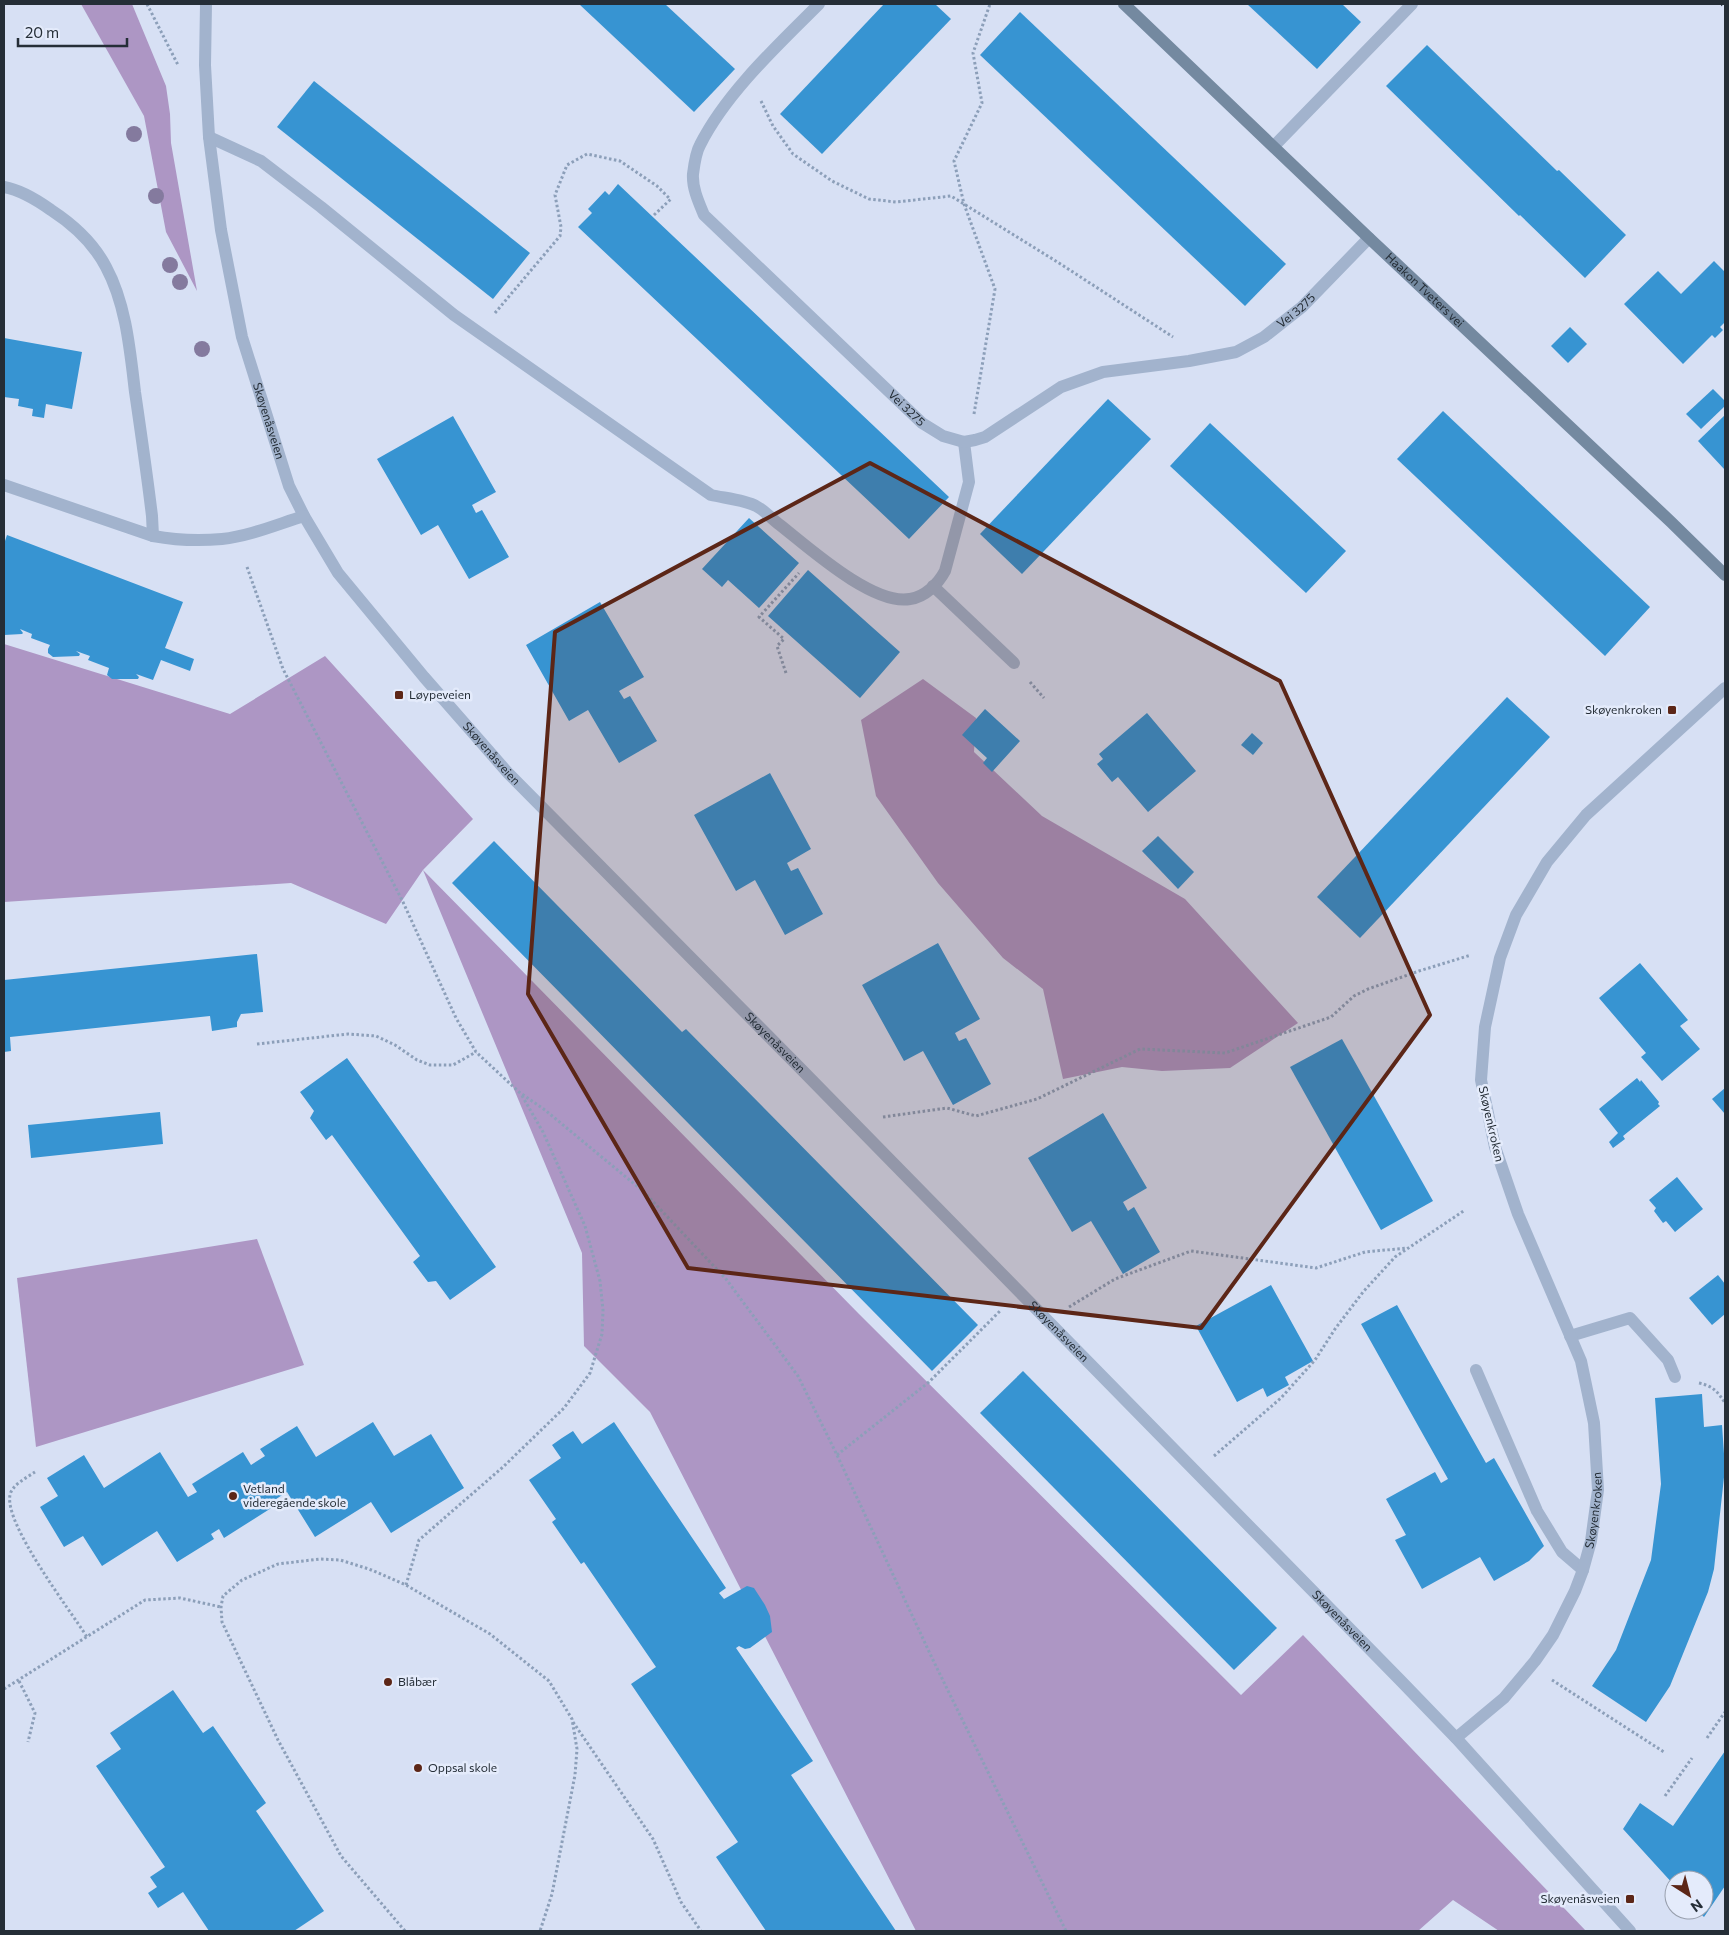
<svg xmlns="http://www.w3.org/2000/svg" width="1729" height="1935" viewBox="0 0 1729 1935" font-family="Commissioner,sans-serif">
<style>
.green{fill:#ad96c4}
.building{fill:#3794d2}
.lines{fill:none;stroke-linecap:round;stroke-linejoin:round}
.path{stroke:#8c9fb9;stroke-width:3;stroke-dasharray:2.5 2.5;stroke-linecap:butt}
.lane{stroke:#a2b3cd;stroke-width:12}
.street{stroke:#a2b3cd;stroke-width:12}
.secondary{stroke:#7489a0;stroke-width:12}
.rail{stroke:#252e37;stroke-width:4;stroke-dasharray:1 4;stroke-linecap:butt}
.tree{fill:#847a9e}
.marked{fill:#5c2617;fill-opacity:0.2;stroke:#5c2617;stroke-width:4;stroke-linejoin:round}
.poi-dot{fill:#5c2617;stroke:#e4ebfb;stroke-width:2}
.labels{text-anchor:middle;stroke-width:5;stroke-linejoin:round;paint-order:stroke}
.street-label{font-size:12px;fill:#252e37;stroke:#e4ebfb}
.poi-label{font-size:12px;fill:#252e37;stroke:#e4ebfb;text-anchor:start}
</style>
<rect width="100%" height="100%" fill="#d7e0f4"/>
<g class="green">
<path d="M81 4H132L166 86 170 114 171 143 197 291 166 232 144 116Z"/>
<path d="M4 644 230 714 325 656 473 819 423 870 859 1314 1241 1695 1303 1635 1586 1931H1499L1453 1900 1418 1931H916L650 1412 584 1346 582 1253 423 870 386 924 291 883 4 902Z"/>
<path d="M923 679 976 718 974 752 1042 816 1185 899 1298 1023 1230 1068 1162 1071 1122 1067 1063 1079 1043 989 1003 958 938 883 876 796 861 720Z"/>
<path d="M257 1239 304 1365 36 1447 17 1278Z"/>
</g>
<g class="building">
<path d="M579 4H665L735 69 694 112Z"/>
<path d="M884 4H935L951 19 822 154 780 114Z"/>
<path d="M1247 4H1342L1361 22 1317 69Z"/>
<path d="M1020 12 1286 264 1245 306 980 55Z"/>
<path d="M1427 45 1557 171 1559 170 1626 235 1585 278 1520 215 1519 216 1386 86Z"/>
<path d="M314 81 530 253 493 299 277 127Z"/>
<path d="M618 184 949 497 909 539 578 227 592 213 588 209 605 191 609 195Z"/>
<path d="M1714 261 1725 272V322L1720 327 1723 330 1715 338 1712 335 1683 364 1624 304 1658 271 1681 294Z"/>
<path d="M1570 327 1587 344 1568 363 1551 346Z"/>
<path d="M4 338 82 352 72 409 46 404 44 418 32 416 33 409 18 406 19 399 4 397Z"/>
<path d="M1713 389 1725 401V406L1701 429 1686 414Z"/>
<path d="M1108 399 1151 439 1022 574 980 534Z"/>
<path d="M1443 411 1650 607 1605 656 1397 459Z"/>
<path d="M1725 415V470L1698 441Z"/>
<path d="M453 416 496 492 472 505 476 513 482 510 509 557 469 579 438 525 421 535 377 459Z"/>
<path d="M1210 423 1346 551 1306 593 1170 466Z"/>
<path d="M749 518 799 563 759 608 728 580 722 587 702 569Z"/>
<path d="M7 535 183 602 165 648 194 659 190 671 161 660 153 680 136 674 139 677 138 679H112L107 675 109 668 88 660 90 656 76 651 80 654 79 656 53 657 48 653V649L50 645 31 638 32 634 20 629 23 633 22 634 4 635V544Z"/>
<path d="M808 570 900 652 860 698 768 616Z"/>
<path d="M600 602 644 677 619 691 624 699 630 696 657 741 619 763 588 710 569 721 526 645Z"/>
<path d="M1507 697 1550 737 1360 938 1317 897Z"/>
<path d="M985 709 1020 741 992 772 983 763 987 758 962 735Z"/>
<path d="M1147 713 1196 771 1148 812 1118 777 1112 782 1097 764 1103 759 1099 754Z"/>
<path d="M1252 733 1263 743 1253 755 1241 745Z"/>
<path d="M770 773 811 849 787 863 791 871 798 868 823 914 785 935 755 880 736 891 694 815Z"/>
<path d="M1158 836 1194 872 1178 889 1142 851Z"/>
<path d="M494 841 682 1032 686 1029 978 1325 932 1371 452 883Z"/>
<path d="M938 943 980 1019 955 1033 959 1041 966 1038 991 1084 953 1105 923 1051 904 1061 862 985Z"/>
<path d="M257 954 263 1012 241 1014 237 1022V1027L212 1031 210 1016 10 1037 11 1051 4 1052V980Z"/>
<path d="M1640 963 1688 1020 1680 1026 1700 1049 1662 1081 1641 1057 1646 1053 1599 998Z"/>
<path d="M1342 1039 1433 1201 1381 1230 1290 1067Z"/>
<path d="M347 1058 496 1267 450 1300 436 1281 428 1282 413 1262 420 1256 332 1135 326 1140 310 1118 314 1111 300 1092Z"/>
<path d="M1637 1078 1640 1082 1641 1080 1659 1102 1658 1104 1660 1106 1623 1136 1625 1139 1613 1148 1609 1142 1618 1133 1599 1109Z"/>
<path d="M1725 1088V1114L1712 1099Z"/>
<path d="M160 1112 163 1144 31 1158 28 1125Z"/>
<path d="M1103 1113 1147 1188 1123 1202 1128 1211 1134 1207 1160 1252 1123 1274 1091 1221 1072 1232 1028 1158Z"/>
<path d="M1677 1177 1703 1209 1675 1232 1666 1221 1663 1223 1654 1211 1656 1208 1649 1200Z"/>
<path d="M1718 1275 1725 1284V1314L1712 1325 1689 1298Z"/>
<path d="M1271 1285 1313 1361 1285 1377 1289 1385 1267 1397 1263 1388 1237 1402 1196 1326Z"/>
<path d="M1397 1305 1486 1463 1494 1458 1544 1546 1529 1561 1494 1581 1480 1557 1422 1589 1395 1540 1406 1535 1386 1499 1435 1472 1441 1483 1448 1479 1361 1324Z"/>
<path d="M1023 1371 1277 1628 1234 1670 980 1413Z"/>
<path d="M1702 1394 1704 1427 1722 1425 1725 1468 1714 1569 1708 1592 1670 1686 1646 1722 1592 1686 1616 1650 1651 1560 1661 1484 1655 1398Z"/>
<path d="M373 1422 394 1456 431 1434 464 1488 391 1533 371 1502 315 1537 287 1492 273 1501 276 1505 224 1538 219 1529 211 1534 214 1539 177 1562 157 1531 102 1566 83 1536 64 1547 40 1507 58 1496 47 1478 84 1455 104 1488 160 1452 188 1497 197 1492 192 1484 243 1452 251 1465 265 1456 260 1449 297 1426 316 1457Z"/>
<path d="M614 1422 726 1588 719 1593 724 1599 747 1586 754 1588 765 1605 770 1616 772 1632 750 1648 745 1649 739 1646 736 1648 813 1761 791 1775 896 1931H766L716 1857 738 1842 631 1684 656 1667 584 1562 581 1564 552 1522 556 1519 529 1480 561 1458 552 1445 562 1438 573 1431 582 1444Z"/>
<path d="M173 1690 203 1733 213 1726 266 1803 256 1811 324 1911 294 1931H209L183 1892 158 1908 148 1893 157 1887 150 1877 165 1867 96 1766 121 1749 110 1733Z"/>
<path d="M1725 1751V1886L1704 1917 1697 1910H1704V1880H1674V1885L1623 1829 1640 1803 1673 1826Z"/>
</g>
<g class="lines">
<g class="path">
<path d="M147 4 178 65"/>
<path d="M761 101 773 126 793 154 832 181 869 199 896 202 951 196 1059 263 1173 337"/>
<path d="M654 215 672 198"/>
<path d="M495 313 560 236 561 227 555 195 567 165 587 154 620 161 657 186 670 199"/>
<path d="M974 414 995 289 964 204 954 161 982 103 973 53 990 4"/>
<path d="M247 567 283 669 403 902 456 1018 476 1052 519 1092 545 1110 644 1192 726 1279 798 1376 837 1455 933 1660 1066 1931"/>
<path d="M786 673 777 646 784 639 759 617 799 573"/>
<path d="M1030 682 1044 698"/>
<path d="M257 1044 348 1034 376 1036 395 1045 417 1060 430 1065H453L476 1052"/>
<path d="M883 1117 947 1108 976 1116 1037 1099 1140 1049 1225 1053 1331 1017 1354 996 1368 989 1419 971 1471 955"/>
<path d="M1069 1307 1115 1279 1191 1251 1316 1268 1365 1252 1407 1248"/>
<path d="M1699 1383C1713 1386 1718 1392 1725 1403"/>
<path d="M837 1455 929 1382 1001 1310"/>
<path d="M1214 1456 1281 1398 1315 1360 1335 1329 1363 1292 1395 1257 1465 1210"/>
<path d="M35 1472C26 1478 12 1485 10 1495 4 1524 70 1610 87 1637"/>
<path d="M406 1585 419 1540 503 1467 564 1408 590 1373 602 1334 603 1310 600 1281 585 1226 543 1132 521 1094"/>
<path d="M1552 1680 1664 1752"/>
<path d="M19 1681 35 1713 28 1742"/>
<path d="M4 1689 145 1600 180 1598 221 1607"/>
<path d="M573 1722 653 1839 681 1902 701 1931"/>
<path d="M1707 1738 1725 1712"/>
<path d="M1665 1796 1692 1758"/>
<path d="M405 1931 341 1856 278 1740 222 1622 221 1607 223 1596 242 1580 278 1564 320 1559 340 1560 369 1569 406 1585 490 1634 549 1681 572 1719 577 1749 575 1775 552 1894 540 1931"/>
</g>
<g class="lane">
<path d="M209 137 261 161 321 207 454 315 711 495C724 498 745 500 756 506 764 510 772 519 780 525 808 547 873 606 910 599 925 597 938 584 945 571L969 482 964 442"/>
<path d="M1274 146 1412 4"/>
<path d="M4 187C21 190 37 200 51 210 74 225 93 242 106 267 126 304 130 350 135 392 141 433 147 474 152 516L153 536"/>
<path d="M933 586 1014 663"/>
<path d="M1570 1336 1630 1318 1668 1360 1675 1377"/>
<path d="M1476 1370 1537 1511 1562 1552 1583 1570"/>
</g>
<g class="street">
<path id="s1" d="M206 4 205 65 209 137 221 230 242 337 289 486 304 516 338 573 424 677 508 773 799 1067 1401 1681 1456 1738 1630 1931"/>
<path id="s2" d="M819 4C778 45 726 93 700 145 696 152 694 166 693 174 692 188 699 203 704 215L922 423 943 436 964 442 975 440 985 437 1061 387 1103 372 1189 361 1236 352 1264 337 1302 307 1369 238"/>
<path d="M4 485 153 536C175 540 200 541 222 539 250 536 278 524 304 516"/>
<path id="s3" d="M1456 1738 1504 1698 1535 1661 1553 1635 1575 1591 1583 1570 1591 1541 1598 1490 1594 1423 1581 1361 1518 1214 1495 1147 1481 1080 1485 1027 1500 958 1516 915 1547 862 1586 815 1725 688"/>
</g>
<path class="secondary" id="s4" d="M1124 4 1369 238 1671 522 1725 575"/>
<path class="rail" d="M1722 4 1725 6"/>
</g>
<g class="tree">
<circle cx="134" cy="134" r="8"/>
<circle cx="156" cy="196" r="8"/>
<circle cx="170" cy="265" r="8"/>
<circle cx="180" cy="282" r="8"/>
<circle cx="202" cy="349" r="8"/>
</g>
<path class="marked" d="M870 463 1280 681 1430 1015 1201 1328 688 1268 528 994 555 632Z"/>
<g class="poi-dot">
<rect x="394" y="690" width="10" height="10" rx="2.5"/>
<rect x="1667" y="705" width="10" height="10" rx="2.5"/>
<circle cx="233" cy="1496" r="5"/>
<circle cx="388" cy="1682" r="5"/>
<circle cx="418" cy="1768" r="5"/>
<rect x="1625" y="1894" width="10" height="10" rx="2.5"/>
</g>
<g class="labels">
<g class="street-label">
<text dy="4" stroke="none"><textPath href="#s4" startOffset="415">Haakon Tveters vei</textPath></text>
<text dy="4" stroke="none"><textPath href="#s2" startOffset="971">Vei 3275</textPath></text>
<text dy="4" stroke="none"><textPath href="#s2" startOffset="538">Vei 3275</textPath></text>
<text dy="4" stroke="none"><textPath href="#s1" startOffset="424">Skøyenåsveien</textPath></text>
<text dy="4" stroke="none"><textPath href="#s1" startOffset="829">Skøyenåsveien</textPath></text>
<text dy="4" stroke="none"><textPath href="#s1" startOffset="1234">Skøyenåsveien</textPath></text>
<text transform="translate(1491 1124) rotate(77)" y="4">Skøyenkroken</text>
<text dy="4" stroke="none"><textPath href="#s1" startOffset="1639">Skøyenåsveien</textPath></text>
<text dy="4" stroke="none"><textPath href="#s3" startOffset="275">Skøyenkroken</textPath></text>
<text dy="4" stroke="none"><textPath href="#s1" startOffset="2044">Skøyenåsveien</textPath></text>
</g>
<g class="poi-label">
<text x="409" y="699">Løypeveien</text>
<text x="1662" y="714" text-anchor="end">Skøyenkroken</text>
<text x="243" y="1493">Vetland<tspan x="243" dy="14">videregående skole</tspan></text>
<text x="398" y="1686">Blåbær</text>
<text x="428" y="1772">Oppsal skole</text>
<text x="1620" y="1903" text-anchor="end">Skøyenåsveien</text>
</g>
</g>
<rect width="1729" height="1935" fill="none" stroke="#252e37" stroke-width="10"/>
<g transform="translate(1689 1895) rotate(144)"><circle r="24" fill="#e4ebfb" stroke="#989fad"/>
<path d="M0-4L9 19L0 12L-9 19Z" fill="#5c2617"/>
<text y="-8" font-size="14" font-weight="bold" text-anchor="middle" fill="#252e37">N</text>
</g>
<path d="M18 38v8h109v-8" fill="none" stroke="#252e37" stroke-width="2.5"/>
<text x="25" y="38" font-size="15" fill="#252e37" stroke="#e4ebfb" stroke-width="4" paint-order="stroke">20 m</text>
</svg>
